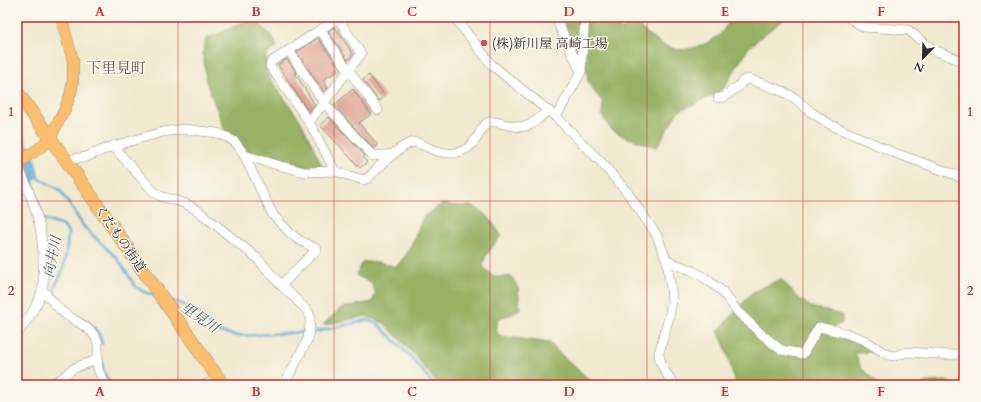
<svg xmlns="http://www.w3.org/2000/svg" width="981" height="402" viewBox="0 0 981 402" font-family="Cardo,'Noto Serif JP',serif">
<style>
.forest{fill:#96b163;stroke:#606e47}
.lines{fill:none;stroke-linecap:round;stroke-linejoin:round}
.stream{stroke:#5aa6d3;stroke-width:2.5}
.river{stroke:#5aa6d3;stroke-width:16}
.building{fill:#e1a696}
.minor-casing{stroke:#8e8a7d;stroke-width:10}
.major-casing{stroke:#8e8a7d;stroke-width:12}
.highway-casing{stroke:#8e8a7d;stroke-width:14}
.minor{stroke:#fff;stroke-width:9}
.major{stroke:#fbbe6e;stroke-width:11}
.highway{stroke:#fbbe6e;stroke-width:13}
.grid{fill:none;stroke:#d62828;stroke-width:1;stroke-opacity:0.55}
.poi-dot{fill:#d1495b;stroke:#fbf7ec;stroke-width:1.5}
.labels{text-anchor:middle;stroke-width:3;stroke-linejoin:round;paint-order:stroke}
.poi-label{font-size:13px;fill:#2b2b2b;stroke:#fbf7ec;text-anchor:start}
.street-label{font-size:13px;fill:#2b2b2b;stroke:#fbf7ec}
.water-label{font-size:14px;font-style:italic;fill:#3e5c6e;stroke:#fbf7ec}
.quarter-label{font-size:15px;fill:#6b5650;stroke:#fbf7ec}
.neatline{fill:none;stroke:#d62828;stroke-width:1.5}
.grid-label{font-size:13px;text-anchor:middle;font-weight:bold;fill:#d62828}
</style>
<rect width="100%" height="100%" fill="#fbf7ec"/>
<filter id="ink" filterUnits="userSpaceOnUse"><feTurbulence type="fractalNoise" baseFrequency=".025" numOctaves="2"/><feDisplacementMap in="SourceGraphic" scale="8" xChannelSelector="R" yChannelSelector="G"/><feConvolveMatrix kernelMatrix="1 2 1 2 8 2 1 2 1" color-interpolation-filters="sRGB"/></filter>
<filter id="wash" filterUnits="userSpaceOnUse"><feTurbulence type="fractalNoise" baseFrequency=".012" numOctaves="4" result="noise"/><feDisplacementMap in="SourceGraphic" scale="16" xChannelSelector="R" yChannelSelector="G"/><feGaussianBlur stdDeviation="0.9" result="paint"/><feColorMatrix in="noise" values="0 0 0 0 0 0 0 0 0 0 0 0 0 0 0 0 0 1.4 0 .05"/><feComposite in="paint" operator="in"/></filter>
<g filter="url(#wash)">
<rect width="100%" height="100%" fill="#f0e9cf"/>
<g class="forest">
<path d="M561 17H609L611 27 623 29 633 21C646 32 657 45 674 49 686 53 715 42 722 32 725 28 728 23 731 19H745L748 17H787L766 33 749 47 723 89 712 96 678 111 657 147 625 137 611 129 602 116 603 102 593 90 588 81 587 71Z"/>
<path d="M257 21 273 38 277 47 266 55V73L300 120 323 167 303 169 247 151 226 133 206 81 203 52 206 39 244 22Z"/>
<path d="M442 204 460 206H474L489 218 501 235 485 257 483 266 493 277H512L518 288 520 308 513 314 498 318 496 331 500 336 550 343 559 353 591 381 593 385H473L459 382 451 385H443L436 382 417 358 384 323 366 316 323 325 341 308 372 302 376 293 371 283 356 275 363 262H378L396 267 406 255 415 237 423 217Z"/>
<path d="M781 279 796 296 811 307 842 315V323L828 329 875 348 873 352 855 353 861 368 874 380 877 385H737L734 379 725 346 718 331 753 292Z"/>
<path d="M946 381 954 385H922L925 382Z"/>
</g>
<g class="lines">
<g class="stream">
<path d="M31 174 60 190 84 227 116 257 122 265 135 286 144 292 155 295"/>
<path d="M31 175 43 219 63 226 68 232C68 243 65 262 62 272 60 278 54 284 54 292 54 296 58 299 60 302 64 307 69 311 74 314 87 322 100 327 102 344"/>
<path d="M169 300 179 303 198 312 216 331 237 336 307 332"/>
<path d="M312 332 319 331 367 320 378 324 411 357 434 385"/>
<path d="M102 361 103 371 111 385"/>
<path d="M469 385 482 382 492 385"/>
</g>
<path class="river" d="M17 139 28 162 31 174"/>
</g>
<g id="blocks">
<g class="building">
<path d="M335 27 353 54 348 60 328 31Z"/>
<path d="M318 38 338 66 336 68 338 71 323 80 328 88 324 92 297 52Z"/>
<path d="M287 59 296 72 295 73 315 105 309 112 278 65Z"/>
<path d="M369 75 385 96 379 101 363 80Z"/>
<path d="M353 89 371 114 359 123 378 145 374 149 334 105Z"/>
<path d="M329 117 365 156 363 158 367 162 360 168 320 125Z"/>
</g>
</g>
</g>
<g filter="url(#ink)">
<use href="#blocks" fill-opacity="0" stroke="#8e8a7d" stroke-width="1"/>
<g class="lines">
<g class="minor-casing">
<g id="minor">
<path d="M454 17 492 65 556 117 600 161 627 192 656 234 667 261 671 289 672 302 669 317 659 353C659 365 668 375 674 385"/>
<path d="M555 17 581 72 556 117"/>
<path d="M848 17 864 27 908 30 932 49 964 62"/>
<path d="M320 30 349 71 378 110"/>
<path d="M289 51 324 103 373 156 394 154"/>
<path d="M581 71 585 17"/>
<path d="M718 98 724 97 739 86 744 80 749 79 782 91 795 98 811 112 831 125 895 153 956 175 964 181"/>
<path d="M309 122 361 54 338 18 271 62 270 66 309 122 335 171"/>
<path d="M113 146 153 191 160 196 184 203 197 210 257 258 281 285 307 310 310 316V323L308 339 284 385"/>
<path d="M244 155 281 166 305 172 335 171 363 180 368 178C378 168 401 143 415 142 424 145 433 151 441 152 457 156 470 150 478 136 481 130 483 124 489 122 494 121 499 123 504 124 528 130 531 126 548 110"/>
<path d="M66 160 86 157 113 146 163 132 184 129 217 133 227 137 235 142 242 151 273 215 291 234 299 240 317 249 281 285"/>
<path d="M667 261 691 270 705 278 722 291 737 311 759 332 781 350 803 354 819 327 845 333 864 340 888 355 895 356 907 352 952 355 964 353"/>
<path d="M42 289C49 298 56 307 65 314 76 322 89 326 96 338 101 347 96 359 98 368 99 374 103 380 106 385"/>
<path d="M17 334C28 320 40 303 43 286 44 279 43 271 43 264 43 257 43 250 42 243 40 218 28 187 17 164"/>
<path d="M49 385 61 379 71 370 79 366 97 360"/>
<path d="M203 385 220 380"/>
</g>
</g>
<g class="major-casing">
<path id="major" d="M17 164 42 146 50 138 65 109 71 92 73 80V61L61 17"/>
</g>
<g class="highway-casing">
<path id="highway" d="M17 92 66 160 223 385"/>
</g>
<use href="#minor" class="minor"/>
<use href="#major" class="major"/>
<use href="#highway" class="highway"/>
</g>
</g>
<path class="grid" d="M178 17V385M334 17V385M490 17V385M647 17V385M803 17V385M17 201H964"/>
<circle class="poi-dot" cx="484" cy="43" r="4"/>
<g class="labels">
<g class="poi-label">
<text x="492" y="48">(株)新川屋 高崎工場</text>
</g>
<g class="street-label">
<text transform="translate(121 238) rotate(55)" y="5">くだもの街道</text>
</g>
<g class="water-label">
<text transform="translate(52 257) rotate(-79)" y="5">向井川</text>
<text transform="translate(200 317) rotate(34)" y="5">里見川</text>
</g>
<g class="quarter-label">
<text x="116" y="73">下里見町</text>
</g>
</g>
<rect width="981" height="402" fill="none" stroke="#fbf7ec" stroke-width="44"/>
<g transform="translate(923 58) rotate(203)" stroke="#fbf7ec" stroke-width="3" paint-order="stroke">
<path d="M0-3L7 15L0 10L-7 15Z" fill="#2b2b2b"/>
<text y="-6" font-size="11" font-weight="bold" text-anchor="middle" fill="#2b2b2b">N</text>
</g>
<rect x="22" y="22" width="937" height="358" class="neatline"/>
<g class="grid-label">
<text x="100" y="16">A</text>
<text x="256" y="16">B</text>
<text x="412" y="16">C</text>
<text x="569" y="16">D</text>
<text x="725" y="16">E</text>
<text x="881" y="16">F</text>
<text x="11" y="116">1</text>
<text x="970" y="116">1</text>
<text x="11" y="295">2</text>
<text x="970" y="295">2</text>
<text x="100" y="396">A</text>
<text x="256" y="396">B</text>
<text x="412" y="396">C</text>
<text x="569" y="396">D</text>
<text x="725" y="396">E</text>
<text x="881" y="396">F</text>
</g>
</svg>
